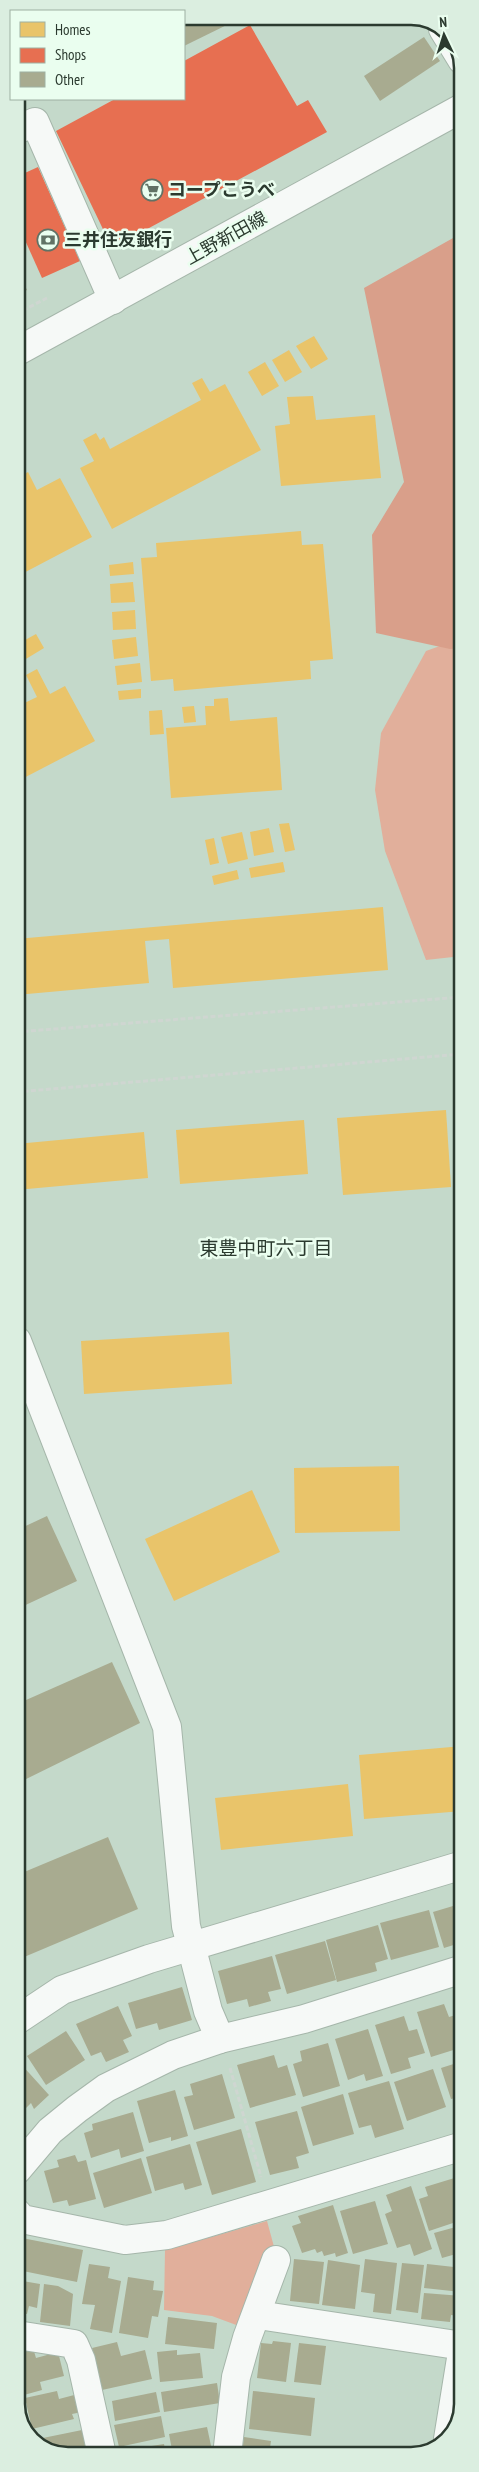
<svg xmlns="http://www.w3.org/2000/svg" width="479" height="2472" viewBox="0 0 479 2472" font-family="'PT Sans Narrow','Noto Sans JP',sans-serif">
<style>
.green{fill:#e1af9b}
.forest{fill:#d99f8a}
.homes{fill:#e9c46a}
.shops{fill:#e76f51}
.building{fill:#a8ab90}
.lines{fill:none;stroke-linecap:round;stroke-linejoin:round}
.minor-casing{stroke:#a5b6aa;stroke-width:30}
.path{stroke:#cfd6d1;stroke-width:3;stroke-dasharray:5 2.5;stroke-linecap:butt}
.minor{stroke:#f6f9f7;stroke-width:28}
.labels{text-anchor:middle;stroke-width:5;stroke-linejoin:round;paint-order:stroke}
.poi-label{font-size:18px;font-weight:bold;fill:#2b3a2f;stroke:#eafeef;text-anchor:start}
.street-label{font-size:18px;fill:#2b3a2f;stroke:#eafeef}
.neighbourhood-label{font-size:19px;fill:#2b3a2f;stroke:#eafeef}
.rim{fill:none;stroke:#2b3a2f;stroke-width:2.5}
</style>
<rect width="100%" height="100%" fill="#c4d9ca"/>
<g class="green">
<path d="M462 638V956L426 960 385 851 375 790 381 733 426 651Z"/>
<path d="M267 2221 276 2254 239 2326 212 2316 164 2310 165 2250Z"/>
</g>
<path class="forest" d="M462 233V648L450 649 376 633 372 535 404 482 364 288Z"/>
<g class="homes">
<path d="M314 336 328 359 311 369 296 346Z"/>
<path d="M289 350 302 372 285 382 272 360Z"/>
<path d="M265 362 279 386 262 396 248 372Z"/>
<path d="M202 378 210 392 225 384 261 450 112 529 80 468 94 461 83 440 96 433 100 440 104 437 110 449 201 400 192 383Z"/>
<path d="M313 396 316 420 375 415 381 478 281 486 275 426 290 424 287 397Z"/>
<path d="M28 472 37 490 60 478 92 537 16 577V504L23 500 16 487 22 483 19 477Z"/>
<path d="M301 531 302 545 323 544 333 659 310 661 311 679 174 691 173 679 151 681 141 558 157 557 156 543Z"/>
<path d="M133 562 134 574 110 576 109 565Z"/>
<path d="M133 582 135 602 111 603 110 584Z"/>
<path d="M135 610 136 629 113 630 112 612Z"/>
<path d="M36 634 44 648 16 665V645Z"/>
<path d="M136 637 138 656 114 659 112 640Z"/>
<path d="M140 663 142 682 117 685 115 666Z"/>
<path d="M37 669 50 694 65 686 95 741 16 782V707L37 697 26 675Z"/>
<path d="M16 679 24 692 16 697Z"/>
<path d="M141 689V698L119 700 118 691Z"/>
<path d="M228 698 230 721 277 717 282 790 171 798 166 728 206 725 205 706H214V699Z"/>
<path d="M194 706 196 722 184 723 182 707Z"/>
<path d="M162 710 164 734 150 735 149 711Z"/>
<path d="M289 823 295 850 285 852 279 824Z"/>
<path d="M269 828 274 852 254 856 250 832Z"/>
<path d="M242 832 248 859 228 864 221 837Z"/>
<path d="M214 838 219 863 210 865 205 840Z"/>
<path d="M283 862 285 872 251 878 249 868Z"/>
<path d="M237 870 239 879 214 885 212 876Z"/>
<path d="M383 907 388 970 173 988 169 939 145 941 149 983 16 995V939Z"/>
<path d="M446 1110 451 1187 343 1195 337 1118Z"/>
<path d="M304 1120 308 1174 180 1184 176 1130Z"/>
<path d="M144 1132 148 1178 16 1190V1144Z"/>
<path d="M229 1332 232 1384 84 1394 81 1341Z"/>
<path d="M399 1466 400 1531 295 1533 294 1468Z"/>
<path d="M252 1490 280 1552 174 1601 145 1539Z"/>
<path d="M463 1746V1811L364 1819 359 1755Z"/>
<path d="M348 1784 353 1836 221 1850 215 1798Z"/>
</g>
<g class="shops">
<path d="M250 25 297 106 308 100 327 132 112 248 56 131 115 99H184V61Z"/>
<path d="M38 167 80 261 42 278 16 220V177Z"/>
</g>
<g class="building">
<path d="M207 16 241 18 184 46V26Z"/>
<path d="M424 37 440 61 380 101 364 76Z"/>
<path d="M16 268 27 290 16 295Z"/>
<path d="M47 1516 77 1581 17 1609V1530Z"/>
<path d="M112 1662 140 1723 18 1783 17 1704Z"/>
<path d="M108 1837 138 1909 17 1960V1875Z"/>
<path d="M463 1903V1942L444 1948 433 1912Z"/>
<path d="M429 1910 439 1947 391 1960 380 1923Z"/>
<path d="M378 1925 388 1959 375 1963 377 1971 337 1982 326 1940Z"/>
<path d="M325 1941 336 1980 287 1994 275 1955Z"/>
<path d="M272 1956 281 1989 268 1992 271 2001 249 2007 247 1999 227 2004 218 1971Z"/>
<path d="M182 1987 192 2020 159 2030 157 2023 136 2029 128 2003Z"/>
<path d="M444 2004 449 2017 459 2014 463 2027V2047L431 2057 417 2012Z"/>
<path d="M118 2006 132 2036 123 2040 129 2052 106 2062 101 2052 91 2056 76 2024Z"/>
<path d="M404 2016 409 2031 417 2029 425 2053 408 2058 411 2068 391 2074 375 2025Z"/>
<path d="M368 2029 383 2076 366 2081 364 2074 348 2080 335 2039Z"/>
<path d="M66 2031 85 2060 46 2085 27 2056Z"/>
<path d="M328 2043 340 2086 303 2097 293 2064 302 2061 300 2051Z"/>
<path d="M274 2055 278 2068 287 2065 296 2095 250 2108 237 2065Z"/>
<path d="M463 2061V2105H462L460 2097 451 2099 441 2068Z"/>
<path d="M20 2063 49 2095 34 2109 31 2103 17 2117V2065Z"/>
<path d="M433 2069 446 2107 407 2121 394 2082Z"/>
<path d="M222 2074 235 2118 194 2130 184 2097 193 2095 190 2084Z"/>
<path d="M389 2081 404 2129 375 2138 371 2125 359 2128 348 2093Z"/>
<path d="M175 2090 188 2136 171 2141V2137L149 2143 137 2101Z"/>
<path d="M343 2094 354 2134 313 2146 301 2107Z"/>
<path d="M297 2111 309 2153 296 2157 299 2168 270 2175 255 2122Z"/>
<path d="M133 2112 144 2151 121 2158 119 2149 91 2158 84 2133 93 2130 92 2124Z"/>
<path d="M241 2129 256 2182 212 2195 196 2142Z"/>
<path d="M190 2144 202 2185 185 2190 183 2183 155 2191 146 2157Z"/>
<path d="M75 2155 78 2162 86 2160 96 2199 69 2206 67 2200 53 2203 44 2171 59 2167 57 2160Z"/>
<path d="M141 2158 152 2193 104 2208 93 2173Z"/>
<path d="M461 2176 463 2211 454 2214 456 2222 429 2231 419 2199 428 2196 425 2187Z"/>
<path d="M411 2186 432 2249 414 2256 410 2244 397 2248 385 2214 392 2211 386 2195Z"/>
<path d="M375 2201 388 2244 353 2254 340 2211Z"/>
<path d="M333 2205 348 2253 336 2257 335 2253 324 2256 322 2251 317 2253 315 2249 302 2253 292 2226 301 2223 298 2216Z"/>
<path d="M463 2225V2252L442 2258 434 2233Z"/>
<path d="M17 2237 83 2250 77 2282 18 2270Z"/>
<path d="M294 2259 324 2262 319 2304 290 2301Z"/>
<path d="M365 2259 397 2263 391 2314 373 2312 375 2294 361 2292Z"/>
<path d="M328 2260 360 2265 355 2309 322 2305Z"/>
<path d="M402 2263 424 2265 418 2313 396 2310Z"/>
<path d="M89 2264 110 2267 108 2278 121 2281 112 2333 90 2329 95 2305 82 2304Z"/>
<path d="M427 2264 463 2268 461 2292 424 2288Z"/>
<path d="M128 2277 154 2281 153 2290 163 2291 158 2317 152 2316 148 2338 119 2333Z"/>
<path d="M17 2280 40 2284 37 2308 29 2306 27 2314 17 2312Z"/>
<path d="M44 2284 58 2286 73 2294 70 2326 40 2322Z"/>
<path d="M424 2293 462 2296 460 2316 451 2315 450 2322 421 2319Z"/>
<path d="M168 2317 217 2323 214 2349 165 2344Z"/>
<path d="M273 2341 291 2343 286 2382 257 2378 261 2343 272 2344Z"/>
<path d="M117 2342 121 2356 145 2350 152 2379 102 2390 92 2348Z"/>
<path d="M299 2343 326 2346 321 2385 294 2382Z"/>
<path d="M33 2348 36 2358 58 2352 64 2376 40 2382 42 2390 24 2395 17 2363V2352Z"/>
<path d="M177 2350V2355L200 2353 203 2378 160 2382 157 2352Z"/>
<path d="M217 2383 220 2403 164 2412 161 2392Z"/>
<path d="M57 2391 59 2399 78 2394 82 2412 72 2414 74 2419 32 2429 25 2398Z"/>
<path d="M253 2391 315 2398 311 2436 249 2429Z"/>
<path d="M156 2392 160 2412 115 2421 112 2401Z"/>
<path d="M161 2416 165 2437 119 2447 114 2425Z"/>
<path d="M207 2427 213 2455H173L169 2434Z"/>
<path d="M87 2429 93 2455H61L33 2442V2440Z"/>
<path d="M244 2437 271 2441 269 2455 242 2452Z"/>
<path d="M164 2444 166 2455H115L114 2452Z"/>
</g>
<g class="lines">
<g class="minor-casing">
<g id="minor">
<path d="M443 29 462 60"/>
<path d="M16 130 35 122 113 300"/>
<path d="M16 352 462 108"/>
<path d="M17 1341 167 1727 186 1926 208 2011 220 2039"/>
<path d="M17 2020 62 1990 149 1959 463 1865"/>
<path d="M17 2170 50 2131 77 2109 106 2088 173 2055 220 2039 304 2019 463 1969"/>
<path d="M17 2213 22 2219 125 2240 167 2235 463 2146"/>
<path d="M258 2315 463 2346"/>
<path d="M17 2335 74 2344 81 2360 102 2455"/>
<path d="M448 2439 463 2346"/>
<path d="M227 2455 236 2377 247 2338 276 2260"/>
</g>
</g>
<g class="path">
<path d="M16 314 47 298"/>
<path d="M16 1032 462 997"/>
<path d="M16 1092 462 1054"/>
<path d="M230 2068 261 2177"/>
</g>
<use href="#minor" class="minor"/>
</g>
<defs>
<g id="supermarket-ring" transform="scale(1.125)"><circle r="9.5" fill="#eafeef" stroke="#617265" stroke-width="1.5"/><path d="M-6-5.5h2.5l.6 2H6L4.5 2H-2.5L-4.4-4H-6ZM-1.5 3.2a1.3 1.3 0 1 0 .1 0ZM3 3.2a1.3 1.3 0 1 0 .1 0Z" fill="#617265"/></g>
<g id="bank-ring" transform="scale(1.125)"><circle r="9.5" fill="#eafeef" stroke="#617265" stroke-width="1.5"/><path d="M-6-4H6V4H-6ZM0-2.3a2.3 2.3 0 1 0 0 4.6a2.3 2.3 0 1 0 0-4.6Z" fill="#617265"/></g>
</defs>
<g fill-rule="evenodd">
<use href="#supermarket-ring" x="152" y="190"/>
<use href="#bank-ring" x="48" y="240"/>
</g>
<g class="labels">
<g class="poi-label">
<text x="168" y="196">コープこうべ</text>
<text x="64" y="246">三井住友銀行</text>
</g>
<g class="street-label">
<text transform="translate(226 238) rotate(-29)" y="6">上野新田線</text>
</g>
<g class="neighbourhood-label">
<text x="266" y="1255">東豊中町六丁目</text>
</g>
</g>
<path d="M0 0H479V2472H0ZM68 25H411A43 43 0 0 1 454 68V2404A43 43 0 0 1 411 2447H68A43 43 0 0 1 25 2404V68A43 43 0 0 1 68 25Z" fill="#dbeee0" fill-rule="evenodd"/>
<path class="rim" d="M68 25H411A43 43 0 0 1 454 68V2404A43 43 0 0 1 411 2447H68A43 43 0 0 1 25 2404V68A43 43 0 0 1 68 25Z"/>
<rect x="10" y="10" width="175" height="90" fill="#eafeef" stroke="#9eb0a2"/>
<rect x="20" y="22" width="25" height="15" fill="#e9c46a" stroke="#9eb0a2"/>
<text x="55" y="35" font-size="15" fill="#2b3a2f">Homes</text>
<rect x="20" y="48" width="25" height="15" fill="#e76f51" stroke="#9eb0a2"/>
<text x="55" y="60" font-size="15" fill="#2b3a2f">Shops</text>
<rect x="20" y="72" width="25" height="15" fill="#a8ab90" stroke="#9eb0a2"/>
<text x="55" y="85" font-size="15" fill="#2b3a2f">Other</text>
<g transform="translate(444 35) rotate(356)" stroke="#eafeef" stroke-width="4" paint-order="stroke">
<path d="M0-4L9 19L0 12L-9 19Z" fill="#2b3a2f"/>
<text y="-8" font-size="14" font-weight="bold" text-anchor="middle" fill="#2b3a2f">N</text>
</g>
</svg>
